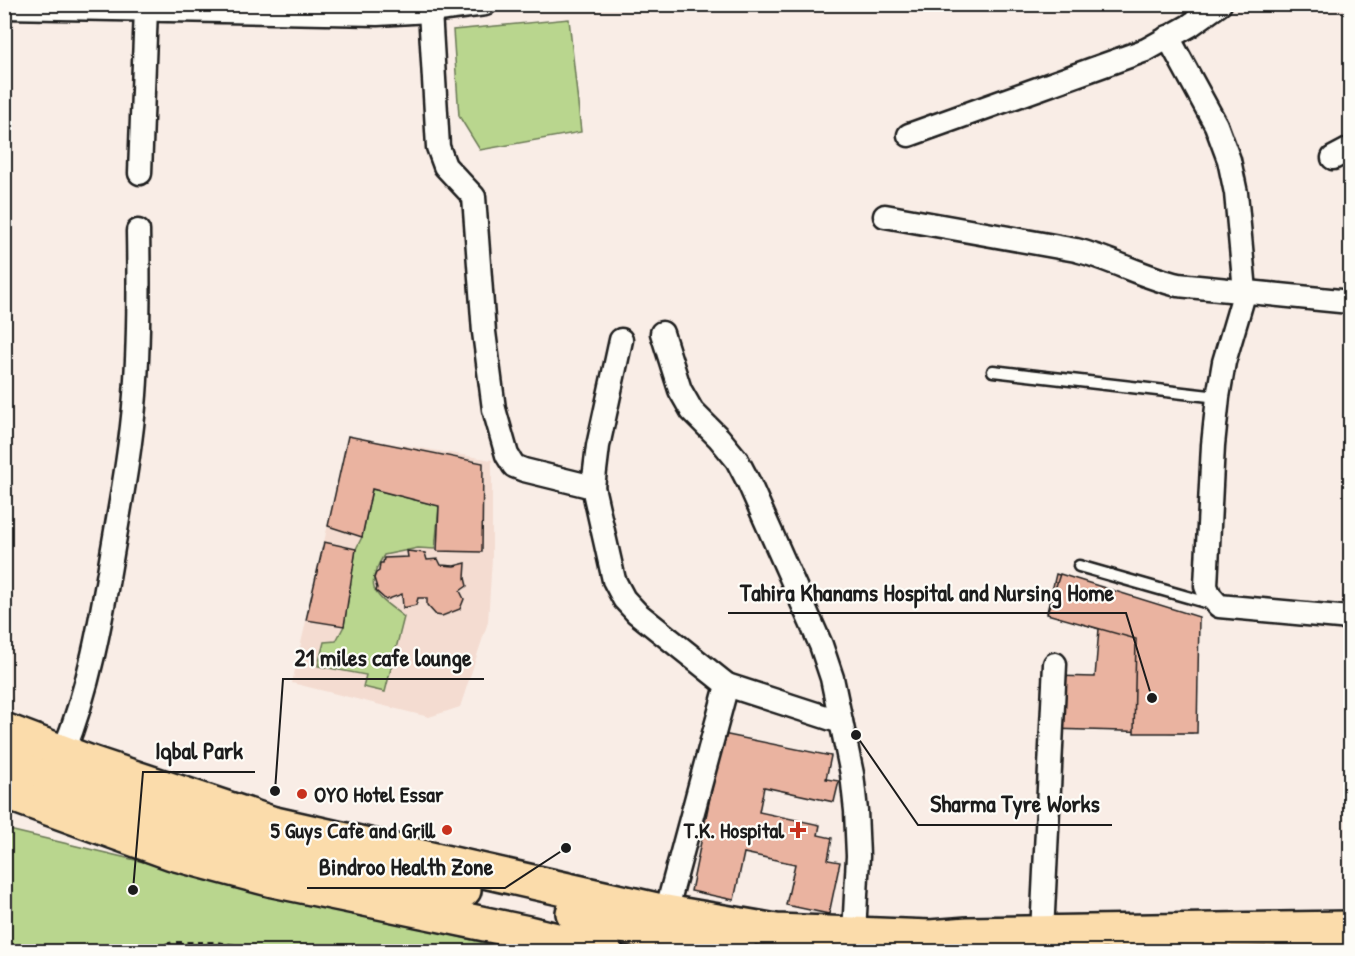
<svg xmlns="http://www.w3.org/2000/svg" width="1355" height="956" viewBox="0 0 1355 956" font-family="'Patrick Hand',sans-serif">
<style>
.built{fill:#f4dcd1}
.green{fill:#b9d68e;stroke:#6a7955;stroke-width:1.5}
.building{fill:#eab3a0;stroke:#1c1c1c;stroke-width:1.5}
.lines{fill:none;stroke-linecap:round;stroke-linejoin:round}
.service-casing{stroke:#1c1c1c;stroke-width:15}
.minor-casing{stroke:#1c1c1c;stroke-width:27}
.primary-casing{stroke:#1c1c1c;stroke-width:38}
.path{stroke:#1c1c1c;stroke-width:4;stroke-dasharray:6 4.5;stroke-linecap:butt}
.service{stroke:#fdfcf7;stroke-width:10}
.minor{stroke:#fdfcf7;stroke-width:22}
.primary{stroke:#fbdcab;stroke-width:33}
.poi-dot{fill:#c8321e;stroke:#fdfcf7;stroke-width:2}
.labels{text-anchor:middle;stroke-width:4.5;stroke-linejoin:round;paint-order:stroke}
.poi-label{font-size:22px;font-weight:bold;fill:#1c1c1c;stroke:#fdfcf7;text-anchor:end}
.leader{fill:none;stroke:#1c1c1c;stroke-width:2}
.callout-dot{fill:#1c1c1c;stroke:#fdfcf7;stroke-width:2}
.callout-label{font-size:24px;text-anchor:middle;font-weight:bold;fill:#1c1c1c;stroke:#fdfcf7;stroke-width:4.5;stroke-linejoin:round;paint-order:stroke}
</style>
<rect width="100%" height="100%" fill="#f9ede6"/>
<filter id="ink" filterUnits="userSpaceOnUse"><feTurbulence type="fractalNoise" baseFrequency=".0167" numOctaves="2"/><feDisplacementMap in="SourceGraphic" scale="12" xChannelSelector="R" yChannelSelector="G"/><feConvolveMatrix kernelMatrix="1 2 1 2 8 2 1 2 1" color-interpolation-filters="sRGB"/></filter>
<g filter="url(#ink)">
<path class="built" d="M348 436 492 460V558L488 622 460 707 429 717 292 683Z"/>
<g class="green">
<path d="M569 19 581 132 480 150 459 116 453 30Z"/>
<path d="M372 489 439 506 435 549 418 548 384 555C362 590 376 595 404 617L385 692 363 687 366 675 318 666 324 642 336 641 344 626 356 549 362 537Z"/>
<path d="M5 829 518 951H5Z"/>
</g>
<g class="building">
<path d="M348 436 483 463 482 552 437 551 439 506 372 489 362 537 328 526Z"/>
<path d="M324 542 356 549 344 626 306 620Z"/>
<path d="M407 551 425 553 427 560 438 559 441 565 454 566 466 563 465 578 467 586 460 591 464 599 460 609 442 616 436 615 427 605V598H418L416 605 403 608 402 594 386 600 376 591 377 588 374 578 376 573 379 571 380 563H383L384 558 408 557Z"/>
<path d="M1056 574 1195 618 1192 733 1051 729 1053 676 1095 677 1099 629 1047 612Z"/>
<path d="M1060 574 1199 617 1197 733H1134L1136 639 1047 614Z"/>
<path d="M723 734 831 756 826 779 839 781 834 802 764 787 759 812 820 825 818 835 832 838 828 860 840 862 829 914 786 905 795 864 744 853 734 900 691 891Z"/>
</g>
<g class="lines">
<g class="service-casing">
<g id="service">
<path d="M993 371 1218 397"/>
<path d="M1079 566 1212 604"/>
</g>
</g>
<g class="minor-casing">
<g id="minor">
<path d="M4 7 377 14 430 11 485 4"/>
<path d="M430 11 438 147 445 166 474 197 484 332 494 409 507 455 514 466 524 470 593 487"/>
<path d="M1168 37 1216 125 1229 160 1236 193 1245 291 1224 362 1218 397 1213 445 1206 586 1210 596 1219 606 1350 618"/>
<path d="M909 135 1146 50 1189 26 1220 4"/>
<path d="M1333 158 1350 149"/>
<path d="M140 173 146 8"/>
<path d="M885 216 1076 250C1112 259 1143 277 1178 285L1350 302"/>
<path d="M662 333 680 390 692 411 719 438 737 460 749 483 821 645 832 678 852 774 856 811 858 856 854 934"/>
<path d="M621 340 598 446 593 487 614 580 624 599 637 613 727 685 666 912"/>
<path d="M727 685 841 722"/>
<path d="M63 753C89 689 101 621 112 554 121 501 131 448 135 395 139 340 139 286 138 231"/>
<path d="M1042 933 1055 664"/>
</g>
</g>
<g class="primary-casing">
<g id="primary">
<path d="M4 730 91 763 271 823 666 912 776 931 930 937 968 934 1350 928"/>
<path d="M4 762C95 798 186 832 281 854 341 869 403 877 464 890"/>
<path d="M4 792 172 853 273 880 528 933 606 952"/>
<path d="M573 913 629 928 740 952"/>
</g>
</g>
<path class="path" d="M135 952 174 943H217L275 952"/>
<use href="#service" class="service"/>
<use href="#minor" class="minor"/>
<use href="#primary" class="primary"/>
</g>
</g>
<g class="poi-dot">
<circle cx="302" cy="794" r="6"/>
<circle cx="447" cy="830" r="6"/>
<path d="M795 821h6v6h6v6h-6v6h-6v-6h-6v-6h6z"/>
</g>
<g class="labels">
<g class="poi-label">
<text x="314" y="802" text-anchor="start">OYO Hotel Essar</text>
<text x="435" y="838">5 Guys Cafe and Grill</text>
<text x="784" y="838">T.K. Hospital</text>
</g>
</g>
<path class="leader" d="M1152 698L1126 613H728M275 791L283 679H484M133 890L143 772H255M856 735L918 825H1112M566 848L505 888H307"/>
<g class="callout-dot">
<circle cx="1152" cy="698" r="6"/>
<circle cx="275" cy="791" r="6"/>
<circle cx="133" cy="890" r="6"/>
<circle cx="856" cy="735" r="6"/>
<circle cx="566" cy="848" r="6"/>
</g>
<g class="callout-label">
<text x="927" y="601">Tahira Khanams Hospital and Nursing Home</text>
<text x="383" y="666">21 miles cafe lounge</text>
<text x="199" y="759">Iqbal Park</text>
<text x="1015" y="812">Sharma Tyre Works</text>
<text x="406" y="875">Bindroo Health Zone</text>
</g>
<rect width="1355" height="956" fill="none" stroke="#fdfcf7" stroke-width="24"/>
<rect x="12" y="12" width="1331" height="932" fill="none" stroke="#1c1c1c" stroke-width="2" filter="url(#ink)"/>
</svg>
